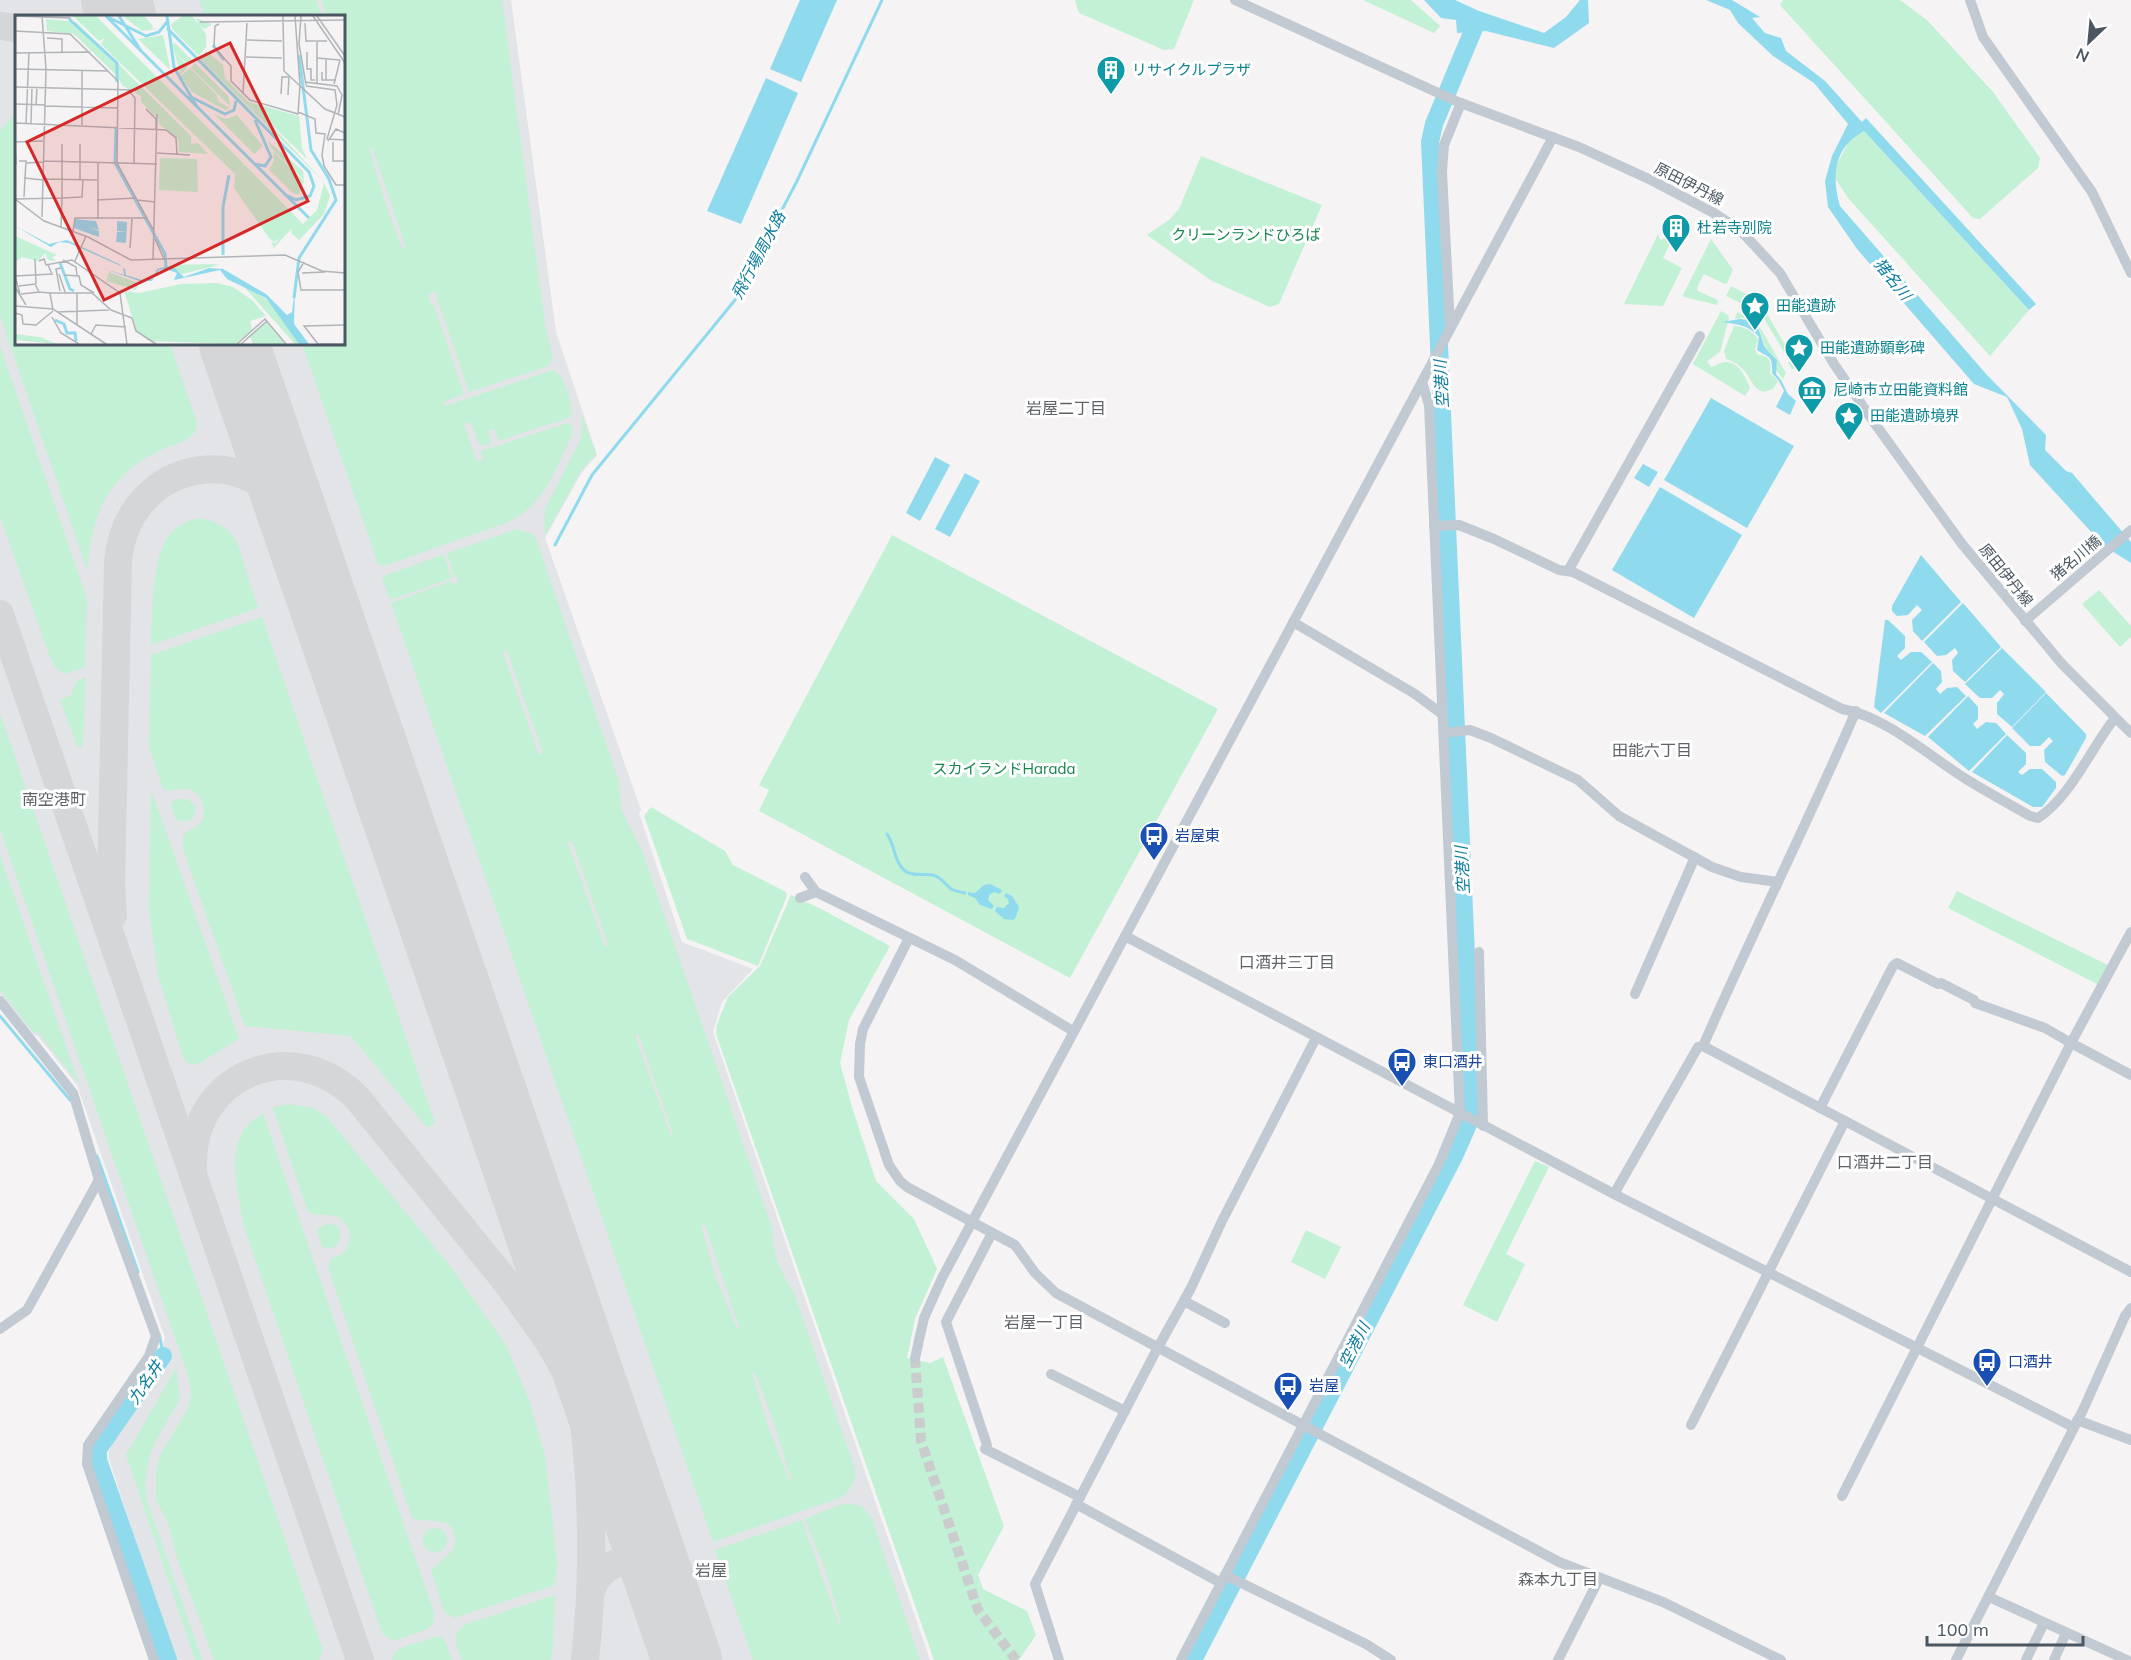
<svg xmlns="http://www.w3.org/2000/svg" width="2131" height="1660" viewBox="0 0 2131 1660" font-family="Mulish,'Noto Sans JP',sans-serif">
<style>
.airport{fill:#e2e4e7;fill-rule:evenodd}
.green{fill:#c3f1d5;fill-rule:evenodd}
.water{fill:#90daee}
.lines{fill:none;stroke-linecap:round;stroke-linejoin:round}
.stream{stroke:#90daee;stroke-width:3}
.river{stroke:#90daee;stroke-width:18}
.taxiway{stroke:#d5d6d8;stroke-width:28}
.runway{stroke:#d5d6d8;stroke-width:70}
.minor-tunnel{stroke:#caccce;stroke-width:10;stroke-dasharray:10 5;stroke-linecap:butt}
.minor{stroke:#c1cad2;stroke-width:10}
.labels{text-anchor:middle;stroke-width:6;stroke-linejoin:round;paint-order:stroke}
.culture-label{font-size:15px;fill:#0d838f;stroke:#fff;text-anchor:start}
.street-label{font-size:15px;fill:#4a5661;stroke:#fff}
.park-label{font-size:15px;fill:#17864f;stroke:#fff}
.transit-label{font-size:15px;fill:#164399;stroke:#fff;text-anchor:start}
.water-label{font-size:16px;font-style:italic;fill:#0c7c9b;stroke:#fff}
.neighbourhood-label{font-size:16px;fill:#5f6368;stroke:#fff}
.inset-river{fill:none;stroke:#90daee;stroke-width:3}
.inset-road{fill:none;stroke:#b1b4b9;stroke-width:1.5}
.view{fill:#d62828;fill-opacity:0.15;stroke:#d62828;stroke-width:3}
.inset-edge{fill:none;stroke:#4a5661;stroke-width:3}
</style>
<rect width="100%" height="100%" fill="#f5f3f3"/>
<path class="airport" d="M0 0H511L556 332 597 455 582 472 545 538 641 810 639 813 682 942 753 969 722 1002 713 1032 930 1660H174L108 1456 111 1446 172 1360 169 1356 160 1352 165 1338 77 1085 37 1035 35 1036 0 994ZM16 16H344V344H16Z"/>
<g class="green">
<path d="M199 0H316L322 16H205Z"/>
<path d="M321 0H502L545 324 553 358 548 366 469 392 435 292 428 294 431 304 434 305 464 394 443 402 445 406 553 370C566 376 571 401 572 415L568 418 499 441 494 428 488 431 491 441 489 445 484 446 478 442 471 422 464 424 477 462 483 460 481 451 568 423 572 426V434C556 469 542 510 503 524L384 566 378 564 302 344H344V16H327ZM372 147 406 248H402L384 199 369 148Z"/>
<path d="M1075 0H1194L1174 49 1164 50 1079 13Z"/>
<path d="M1363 0H1411L1440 26 1434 33Z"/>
<path d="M1783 0H1900L1927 20 1993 92 2040 158 2038 168 1980 219 1973 218 1780 5Z"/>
<path d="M16 112V344H170L197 423C196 428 196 432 192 435 185 442 173 445 163 449 149 455 136 463 125 474 96 501 91 533 87 570L0 315V131Z"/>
<path d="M1863 130 2029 310 1990 356 1849 199 1835 178V168L1850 139Z"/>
<path d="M1201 156 1322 205 1279 304 1270 307 1212 281 1147 235 1170 219 1179 209Z"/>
<path d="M1658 234 1660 240 1674 236 1663 258 1682 268 1663 306 1624 304Z"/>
<path d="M1711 239 1733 270 1727 283 1725 284 1704 274 1697 288 1698 291 1718 300 1717 305 1684 297 1683 295Z"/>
<path d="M1731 286 1760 301 1798 368 1792 369 1788 363 1792 359 1788 351 1784 352 1760 312 1726 296Z"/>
<path d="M1721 311 1728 315 1729 318 1720 352 1707 361 1711 367C1715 366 1721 362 1726 362 1739 362 1746 378 1750 388L1745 396 1693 364Z"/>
<path d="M1737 312 1754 320 1761 329 1786 373 1783 379 1776 370 1777 360C1773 356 1766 350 1765 345 1759 329 1757 315 1735 319Z"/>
<path d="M1734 326C1743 326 1753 331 1758 339L1755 350 1758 355C1770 355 1772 363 1770 373L1778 381 1773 389 1763 392C1747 385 1752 368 1726 359L1724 351Z"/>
<path d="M0 346 87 599 85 667 64 674 55 667 49 655 0 516Z"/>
<path d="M581 412 596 454 581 471 545 536 544 515 546 507 581 439 582 426Z"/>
<path d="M198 518C216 521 228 527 237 542L258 608 151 645C152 617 151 556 170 534 177 525 188 521 198 518Z"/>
<path d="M517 529 532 534 537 541 619 782 621 809 643 853 772 1228C773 1251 779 1272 793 1290L855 1469C856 1482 852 1488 842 1497L713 1542 391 603 451 581 453 584H457L458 579 454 576 447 553ZM507 651 543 753 539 755 503 652ZM572 841 608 945 605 947 568 843ZM638 1033 673 1134 671 1136 635 1035ZM701 1225H705L739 1327 737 1329 716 1278ZM752 1373H755L774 1423 791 1479 789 1480 767 1423Z"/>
<path d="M892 535 1218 709 1070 978 759 811 769 790 759 785Z"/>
<path d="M442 555 444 556 452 578 393 599 389 598 382 578 384 576Z"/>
<path d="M2099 590 2131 626V637L2120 647 2082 604Z"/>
<path d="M262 617 435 1123 427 1128 351 1036 245 1026 183 849C183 844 181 839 184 835 187 830 192 830 196 827 209 818 205 797 192 790 182 786 173 793 163 789L149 748 151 655Z"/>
<path d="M86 677 83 744 81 748 77 746 60 700 71 695 77 681Z"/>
<path d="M0 713 323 1650 319 1660H214L177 1558 168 1523 156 1500V1471L160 1455 188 1409 191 1396 189 1379 0 829Z"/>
<path d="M151 789 239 1039C226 1046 206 1061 194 1065L186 1062 183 1057 158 976 149 908Z"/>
<path d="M178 799H188L196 807 193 818 188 821H178L175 818 171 805 173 801Z"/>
<path d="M651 807 725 851 733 865 786 892 787 896 758 966 687 939 644 816Z"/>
<path d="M0 855 79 1084 37 1031 34 1033 0 990Z"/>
<path d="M1957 891 2110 966 2099 985 1948 908Z"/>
<path d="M791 895 821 909 890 946 849 1020 840 1063 852 1107 876 1181 914 1219 937 1269 915 1319 907 1358 930 1363 943 1357 1004 1526 978 1575 983 1589 1027 1611 1036 1635 1019 1660H934L716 1034 717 1024 728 997 760 966Z"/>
<path d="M289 1104 313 1108 326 1116 451 1267 506 1345 529 1400 545 1456 557 1563 555 1585 454 1618 444 1612 431 1570 454 1549C460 1512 431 1525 412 1518L328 1267 332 1258C341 1255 346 1253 349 1243 351 1236 350 1232 346 1225 338 1210 321 1218 308 1212L273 1108Z"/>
<path d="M263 1113 434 1613 433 1623 428 1629 393 1641 382 1633 243 1224C239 1194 225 1149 248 1125 252 1120 258 1117 263 1113Z"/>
<path d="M1535 1161 1549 1167 1506 1254 1525 1264 1497 1322 1463 1305Z"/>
<path d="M330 1223 339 1228 341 1238 335 1247 331 1248 322 1247 317 1231 319 1227Z"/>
<path d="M1306 1230 1341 1247 1325 1279 1291 1262Z"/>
<path d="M176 1368 180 1398 155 1442 149 1457 145 1484 147 1501 202 1660H195L126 1455Z"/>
<path d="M848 1504 861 1506 871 1516 920 1660H753L715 1550 802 1520 839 1624 841 1622 825 1569 805 1519 839 1505Z"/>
<circle cx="435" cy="1540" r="12"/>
<path d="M555 1595 553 1643 551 1660H462C456 1645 450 1634 466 1624Z"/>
<path d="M439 1636 445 1641 452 1660H392L395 1652 403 1647Z"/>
</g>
<g class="water">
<path d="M800 0H837L801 82 770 69Z"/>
<path d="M1424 0H1455L1479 11 1544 33 1566 17 1580 0H1588L1589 23 1554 48 1486 31 1457 33 1456 20 1441 18Z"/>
<path d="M1706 0H1732L1760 17 1752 18 1765 33 1781 38 1786 51 1825 81 1862 122 1866 118 2036 304 2029 310 1864 131C1834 147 1831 176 1840 206L1987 375 2046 435 2045 450 2066 471 2072 473 2131 542V563L2104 546 2030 465 2022 429 2007 397 1974 384 1857 249 1828 207 1825 181 1832 156 1848 124 1814 83 1773 56 1738 23 1730 10Z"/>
<path d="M766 78 798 93 741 224 707 211Z"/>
<path d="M1740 319C1759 321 1759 330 1764 345 1766 350 1773 356 1777 360L1776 374 1781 380 1788 394 1796 401 1790 415 1776 407 1784 391 1779 381 1772 373C1773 354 1768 358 1757 350L1759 337C1749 325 1736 324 1722 322Z"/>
<path d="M1711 398 1794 446 1747 528 1664 480Z"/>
<path d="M935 457 950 465 920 521 906 513Z"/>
<path d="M1643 464 1658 472 1649 487 1634 478Z"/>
<path d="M965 473 980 481 950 537 935 529Z"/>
<path d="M1660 487 1742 535 1694 618 1612 570Z"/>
<path d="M1921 555 1961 602 1922 641 1913 631 1912 620 1922 610 1917 605 1908 615 1897 616 1892 611V606Z"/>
<path d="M1963 603 2001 647 1965 682 1953 671 1952 660 1958 653 1955 648 1946 655 1937 656 1924 642Z"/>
<path d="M1885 620H1888L1905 636V648L1897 656 1901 660 1911 652H1921L1932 662 1881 713 1874 707Z"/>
<path d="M2002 648 2046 692 2012 727 1997 714V703L2004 694 2000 690 1992 698H1980L1965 684Z"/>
<path d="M1933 663 1941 671 1942 682 1936 689 1940 694 1947 688 1957 687 1966 696 1925 736 1884 713Z"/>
<path d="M2046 693 2086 734V738L2065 775 2062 776 2045 762 2044 750 2053 741 2049 737 2040 746H2030L2012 728Z"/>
<path d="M1968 696 1978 707V719L1973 724 1977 729 1986 722 1996 723 2006 734 1969 771 1928 737Z"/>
<path d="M2007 735 2026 753V764L2018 772 2022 775 2030 769H2042L2056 782V788L2042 807H2033L1972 772Z"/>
<path d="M990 884 1002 890 1000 894 995 892 990 894 988 900 994 906 992 909 980 905 975 898 968 895V892L975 893 984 885Z"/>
<path d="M1006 893 1012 896 1019 907 1016 917 1013 920 1004 919 995 911 997 907 1004 908 1009 903 1008 899 1004 896Z"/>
</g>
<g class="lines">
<g class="stream">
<path d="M555 545 592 475 735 300 797 181 882 0"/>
<path d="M887 834C895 845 894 862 905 871 913 877 924 873 933 875 941 877 945 884 951 889 955 891 960 892 965 893"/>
<path d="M0 1016 70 1100"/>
<path d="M97 1156 138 1272"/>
<path d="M160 1337 163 1356"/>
</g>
<g class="river">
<path d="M163 1356 98 1449V1460L168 1660"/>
<path d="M1193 1660 1454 1156 1473 1113 1430 142 1434 124 1477 21"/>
</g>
<g class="taxiway">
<path d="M0 26 16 28"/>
<path d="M0 614 360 1660"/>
<path d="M113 915 111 885 118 561C128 457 258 434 298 531"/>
<path d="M193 1166C191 1074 294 1032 358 1099L507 1283 547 1339 598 1427 639 1520"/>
<path d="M547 1254 564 1314 577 1374"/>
<path d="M583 1414C593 1496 594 1578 585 1660"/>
<path d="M591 1591C600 1564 627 1554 653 1563"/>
</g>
<g class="runway">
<path d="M116 0 121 16"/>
<path d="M234 344 687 1660"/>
</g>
<path class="minor-tunnel" d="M915 1358 921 1441 978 1610 1016 1660"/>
<g class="minor">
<path d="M1235 0 1458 102 1579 147 1651 180 1714 213 1741 231 1780 273 1834 364 1873 421 1962 544 2062 664 2131 733"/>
<path d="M1970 0 1983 37 2092 192 2131 273"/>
<path d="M1450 326 1442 172 1444 145 1461 103"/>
<path d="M1434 526 1459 525 1494 539 1559 570 1573 572 1842 709C1885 716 1929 756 1966 779 1987 792 2009 804 2030 816L2038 818C2070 798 2091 748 2115 718"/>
<path d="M1568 571 1700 336"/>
<path d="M2025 621 2131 530"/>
<path d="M1293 622 1415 694 1442 714"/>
<path d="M1444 733 1470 730 1491 738 1578 780 1619 816 1712 867 1741 877 1778 882"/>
<path d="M805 877 816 892 955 960 1073 1031"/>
<path d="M800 898 816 892"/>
<path d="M2131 932 2071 1043 2131 1075"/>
<path d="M1125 936 1614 1194 2073 1427"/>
<path d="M909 938 863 1029 860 1044 859 1077 889 1165 900 1181 907 1187 1015 1245 1035 1273 1056 1293 1559 1562 1663 1602 1781 1660"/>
<path d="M1479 952 1483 1126"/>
<path d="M1635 994 1695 857"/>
<path d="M0 1001 73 1093 99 1180 156 1336 149 1356 88 1445 87 1464 154 1660"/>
<path d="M1703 1046 2131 1272"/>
<path d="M1820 1108 1893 966 1897 963 1938 984 1941 983 1974 1000 1975 1003 2045 1028 2071 1043 1842 1496"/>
<path d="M1614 1194 1698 1047 1703 1046C1752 934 1807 824 1856 711"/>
<path d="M1184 1301 1225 1323"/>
<path d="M0 1329 27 1310 99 1180"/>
<path d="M915 1358 924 1318 942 1278 1553 137"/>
<path d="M1051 1374 1125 1411"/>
<path d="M2077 1420 2131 1440"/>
<path d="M1691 1425 1845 1121"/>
<path d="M987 1445 946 1322 992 1233"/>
<path d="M985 1449 1080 1497"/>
<path d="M1076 1504 1221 1583"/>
<path d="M1225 1575 1366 1644 1391 1660"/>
<path d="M1989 1597 2127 1660"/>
<path d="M1059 1660 1035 1584 1156 1351 1191 1288 1222 1221 1316 1038"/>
<path d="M1181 1660 1439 1164 1460 1113 1429 405 1422 382"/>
<path d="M1558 1660 1599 1579"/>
<path d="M1956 1660 2083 1410 2125 1316 2131 1308"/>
<path d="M2026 1660 2044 1623"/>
<path d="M2054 1660 2066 1633"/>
</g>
</g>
<defs>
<g id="building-pin" transform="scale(1.5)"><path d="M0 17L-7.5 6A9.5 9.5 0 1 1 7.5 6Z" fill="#0f9aa8" stroke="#fff"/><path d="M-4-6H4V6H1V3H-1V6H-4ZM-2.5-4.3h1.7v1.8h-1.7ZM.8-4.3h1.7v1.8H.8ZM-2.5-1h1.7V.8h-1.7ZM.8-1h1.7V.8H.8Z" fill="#fff"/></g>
<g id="sight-pin" transform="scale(1.5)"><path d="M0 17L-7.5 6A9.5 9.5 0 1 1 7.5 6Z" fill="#0f9aa8" stroke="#fff"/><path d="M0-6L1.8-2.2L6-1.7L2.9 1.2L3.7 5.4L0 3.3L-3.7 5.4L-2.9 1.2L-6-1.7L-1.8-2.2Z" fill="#fff"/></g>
<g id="museum-pin" transform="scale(1.5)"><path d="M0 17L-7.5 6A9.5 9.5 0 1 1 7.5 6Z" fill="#0f9aa8" stroke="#fff"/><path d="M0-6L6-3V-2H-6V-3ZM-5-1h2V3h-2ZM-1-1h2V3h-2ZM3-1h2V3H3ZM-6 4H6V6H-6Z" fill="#fff"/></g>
<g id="bus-pin" transform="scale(1.5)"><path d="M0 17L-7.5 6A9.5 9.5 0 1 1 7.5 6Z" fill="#1a4fb4" stroke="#fff"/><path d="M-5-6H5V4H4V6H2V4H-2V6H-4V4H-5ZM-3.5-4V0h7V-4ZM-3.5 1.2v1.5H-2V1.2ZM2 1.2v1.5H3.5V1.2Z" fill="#fff"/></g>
</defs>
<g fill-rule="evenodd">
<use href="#building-pin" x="1111" y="70"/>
<use href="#building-pin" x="1676" y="228"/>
<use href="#sight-pin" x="1755" y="306"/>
<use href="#sight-pin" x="1799" y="348"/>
<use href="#museum-pin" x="1812" y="390"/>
<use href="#sight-pin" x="1849" y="416"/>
<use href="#bus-pin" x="1154" y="836"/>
<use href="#bus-pin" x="1402" y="1062"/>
<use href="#bus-pin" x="1987" y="1362"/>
<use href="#bus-pin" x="1288" y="1386"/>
</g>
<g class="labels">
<g class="culture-label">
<text x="1132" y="75">リサイクルプラザ</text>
<text x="1697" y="233">杜若寺別院</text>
<text x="1776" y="311">田能遺跡</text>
<text x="1820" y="353">田能遺跡顕彰碑</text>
<text x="1833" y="395">尼崎市立田能資料館</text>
<text x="1870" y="421">田能遺跡境界</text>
</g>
<g class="street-label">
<text transform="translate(1689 184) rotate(27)" y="5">原田伊丹線</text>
<text transform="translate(2076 558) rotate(-40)" y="5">猪名川橋</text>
<text transform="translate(2006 575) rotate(51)" y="5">原田伊丹線</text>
</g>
<g class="park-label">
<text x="1246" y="240">クリーンランドひろば</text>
<text x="1004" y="774">スカイランドHarada</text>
</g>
<g class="transit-label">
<text x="1175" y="841">岩屋東</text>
<text x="1423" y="1067">東口酒井</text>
<text x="2008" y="1367">口酒井</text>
<text x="1309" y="1391">岩屋</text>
</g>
<g class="water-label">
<text transform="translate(758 255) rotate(-62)" y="6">飛行場周水路</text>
<text transform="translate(1893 279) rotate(51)" y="6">猪名川</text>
<text transform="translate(1441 384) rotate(-93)" y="6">空港川</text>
<text transform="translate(1462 870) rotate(-93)" y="6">空港川</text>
<text transform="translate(1354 1345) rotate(-63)" y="6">空港川</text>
<text transform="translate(145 1382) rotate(-56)" y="6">九名井</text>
</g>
<g class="neighbourhood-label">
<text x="1066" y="414">岩屋二丁目</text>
<text x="1652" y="756">田能六丁目</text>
<text x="54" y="805">南空港町</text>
<text x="1287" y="968">口酒井三丁目</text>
<text x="1885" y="1168">口酒井二丁目</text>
<text x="1044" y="1328">岩屋一丁目</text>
<text x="711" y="1576">岩屋</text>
<text x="1558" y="1585">森本九丁目</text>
</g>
</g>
<g transform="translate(15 15)">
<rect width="330" height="330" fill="#f5f3f3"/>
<path d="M58 1H81L229 149 226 152 230 150 288 209 302 195 309 168 315 181 309 199 284 225 276 218 277 213 259 233 256 227 260 228 265 223 259 227 254 223 219 173 220 159 92 35 86 29 90 23 84 26ZM108 1H129L138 11 136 13 142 14 127 16ZM168 1H177L184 10 181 3 197 9 190 14 185 11 191 19V32L184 41 157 14 156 9ZM31 4 61 7 176 121V129L183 128 193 139 164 137 163 124 144 109 143 99 140 101 126 87V81L108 71 101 60 59 19 32 16ZM148 20 155 52 154 54 123 24ZM160 28 178 46 174 50 162 40 173 51 166 60 157 29ZM191 36 208 50 210 63 234 87 284 101 287 133 292 144 250 103 308 166 185 44ZM180 48 213 81 216 92 176 53ZM175 53 202 80V85L204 82 203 86 215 93 210 95 177 77 166 61ZM199 99 211 104 222 100 248 131 239 139ZM253 126 288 156 289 165 256 133ZM258 136 289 166 284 179H279L254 155 259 145ZM145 143 182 144 183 177 144 175ZM0 221 42 240 37 242 41 246 33 245 30 238 23 246 7 242 0 247ZM154 250 198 249 204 250 167 259ZM94 257 123 268 121 275 91 266ZM166 269 202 268 218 272 237 285 251 301 235 306 237 315 220 329 134 326 122 317 109 276 124 278ZM233 271 257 289 284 329H280L231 274ZM252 307 270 329H238L235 321ZM0 319 25 322 42 329 0 325Z" fill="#c3f1d5"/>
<path d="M60 204 81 206 84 215 73 212 84 216V222L59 213ZM102 206 112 207 111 228 101 227 102 217H111L102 216ZM0 211 34 229 52 225 104 249 110 254 111 260 127 265 138 263 142 254 152 251 160 253 169 262 194 253 208 254 251 279 272 300 277 297 280 274 279 309 294 329H284L251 283 212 264 205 255 159 265 162 258 151 254 144 255 137 266H124L84 252 109 260 108 252 54 228 44 227 36 232Z" fill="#90daee"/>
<path class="inset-river" d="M91 1 131 21 144 17 152 7M91 1 294 203M104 1 126 36M152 1 159 52 182 92M54 4 102 48V67M152 13 294 157 299 171 295 181 281 185 269 179M198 30 209 45M174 81 210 99 219 95 221 86M101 112 100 148 150 239 151 253M239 149 250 151 256 142 240 105M208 240V192L214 160M45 248 55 274 59 276M279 283 284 243 321 185 314 164 296 135 284 40M40 305 49 309 52 318H60L61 326"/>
<path class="inset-road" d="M0 1 56 3M268 1 269 56 310 94 330 102M286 1 284 29 291 70M298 1 330 48M302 1 330 41M185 7 330 5M290 8 291 26H312M204 9 200 11 199 32 216 51V66L235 85 283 99 285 70 280 1M0 16 55 19 103 66 102 148 139 216M32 23 47 24V38M232 25 267 26M292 37V54H296V65H300M0 38 75 37M231 42 267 43M302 43 325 45M0 54 93 56M307 57V65H321M311 65V44M290 67 322 71 327 80 323 100M302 68V27M319 69 325 45M291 71 320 75 322 90 312 124 330 125M0 72 118 75M113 75 120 83 119 148M228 78 232 8M266 79 267 62H273M273 80 274 61M0 89 30 90M21 90 22 72M30 91 103 93M131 94 141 104V115M283 97 300 104 301 118 310 119 307 140 309 151 321 170H330M0 108 151 115 161 123 162 139M11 109 14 37M16 109 17 72M67 110V56M313 126 321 114 330 118M0 127 28 126M318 127V146H330M47 129V183L67 182 68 165M0 130 1 149M142 138 175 140M4 146H11L10 163M29 146 142 149M11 148 29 147M28 164 82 165M65 165V129M9 182 10 163 28 165M0 184 29 206 73 222 116 245 270 240 307 256 330 258M0 184 47 183 46 212M82 185 121 183M122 185 140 187M27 202 31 54 27 1M83 204V147M58 216 60 203H131M140 224 149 244M115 233 117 204M20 244 21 269M48 245 61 252 62 260M138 245 142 99M24 246 29 244 31 250 57 245 105 278 112 329M60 246 71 221M289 247 283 257 286 275H330M287 258 310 257M44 259 50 277M49 260 64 261 66 270 79 278M0 261 37 259 33 250M0 261 5 279M4 271 20 269 24 277 6 279M0 272 11 290M45 276 41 254 46 253M24 277 35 278 38 295M35 278H77L96 295 117 303 121 316 141 329M0 291 38 294 91 329M42 297 94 295M0 298 7 300 8 309 21 310 38 296M37 302 46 318 64 329M62 310V278M76 319 81 310 111 312M222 329 250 304 271 329M226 329 252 306M302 329H330M303 329 289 311 330 310"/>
<path class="view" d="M215 28 293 186 89 285 12 127Z"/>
<rect width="330" height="330" class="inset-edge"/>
</g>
<g transform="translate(2089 42) rotate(206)" stroke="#ffffff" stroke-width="4.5" paint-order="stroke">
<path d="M0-4.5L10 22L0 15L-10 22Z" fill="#4a5661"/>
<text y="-9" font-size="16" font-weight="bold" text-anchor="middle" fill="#4a5661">N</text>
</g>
<path d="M1927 1636v9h156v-9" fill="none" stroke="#4a5661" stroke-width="3"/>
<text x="1936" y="1636" font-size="18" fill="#4a5661" stroke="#ffffff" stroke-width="4.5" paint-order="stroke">100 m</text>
</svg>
